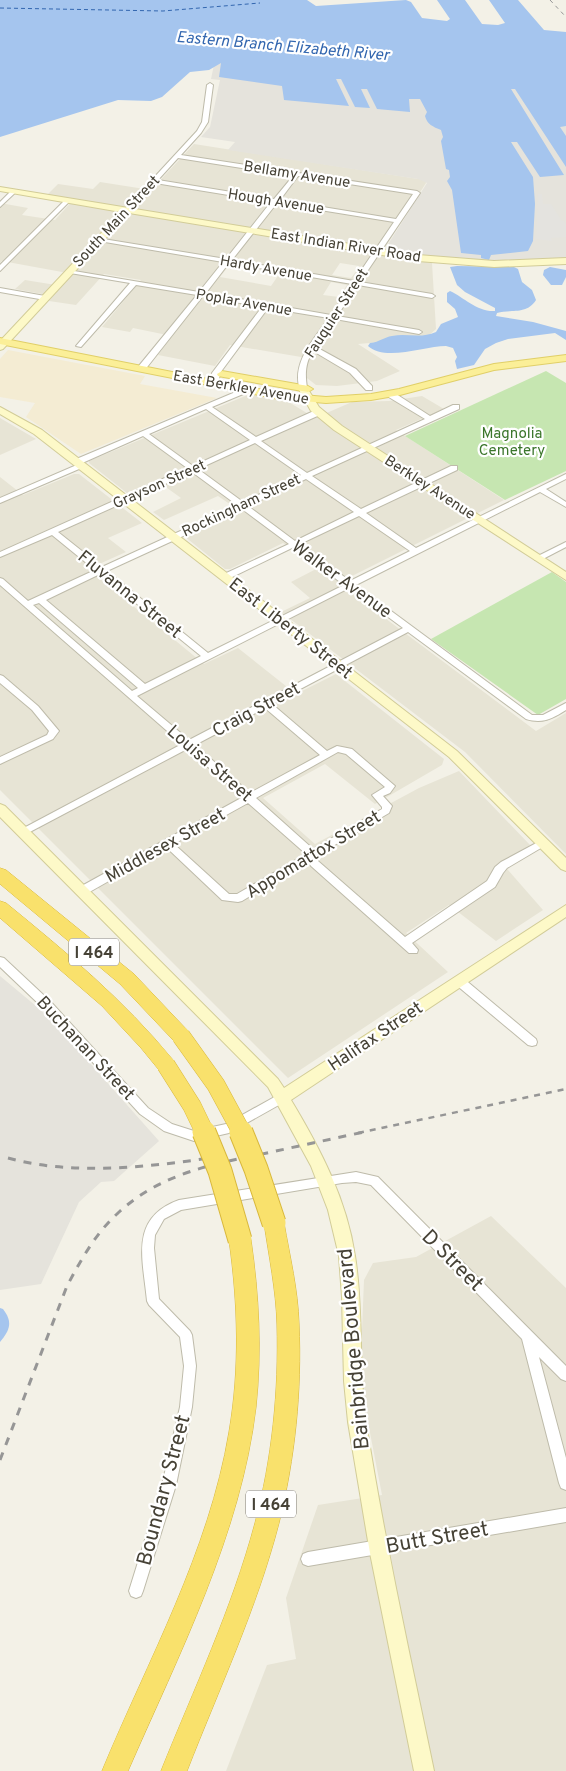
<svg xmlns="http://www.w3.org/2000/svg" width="566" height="1771" viewBox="0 0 566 1771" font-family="Overpass,sans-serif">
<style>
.residential{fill:#e7e4d5;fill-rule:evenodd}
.commercial{fill:#f4ecd3}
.industrial{fill:#e5e3dc}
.green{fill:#c6e6b1}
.parking{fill:#e4e3df}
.water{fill:#a5c5ee}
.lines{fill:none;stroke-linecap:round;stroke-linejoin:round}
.ferry{stroke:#3266af;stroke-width:1;stroke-dasharray:4 3;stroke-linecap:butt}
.street-casing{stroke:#bebbaa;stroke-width:2}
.secondary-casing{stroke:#d2cc98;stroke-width:2}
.primary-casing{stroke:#e0cf68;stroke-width:2}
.highway-casing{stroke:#d9b83c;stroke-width:1}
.street{fill:#fff;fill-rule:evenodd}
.secondary{fill:#fdf9c8;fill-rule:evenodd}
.primary{fill:#fbef98;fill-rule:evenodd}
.highway{fill:#f9e16c;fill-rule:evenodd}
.rail-far2{stroke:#969696;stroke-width:1;stroke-dasharray:4 4;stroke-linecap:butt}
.rail-far1{stroke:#969696;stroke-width:2.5;stroke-dasharray:6 6;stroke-linecap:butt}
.rail{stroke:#969696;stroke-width:3;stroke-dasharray:8 8;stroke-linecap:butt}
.highway-bridge-far1-casing{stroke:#d9b83c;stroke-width:19;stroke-linecap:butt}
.highway-bridge-casing{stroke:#d9b83c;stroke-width:25;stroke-linecap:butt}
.highway-bridge-far1{stroke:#f9e16c;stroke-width:18}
.highway-bridge{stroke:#f9e16c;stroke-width:23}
.labels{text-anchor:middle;stroke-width:4.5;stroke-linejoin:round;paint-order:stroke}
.far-street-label{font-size:15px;fill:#464236;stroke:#fff}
.far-park-label{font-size:15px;fill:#3b762b;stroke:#fff}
.far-water-label{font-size:16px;font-style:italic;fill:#3266af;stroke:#fff}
.shield{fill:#fff;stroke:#7e7b72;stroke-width:1}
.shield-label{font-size:16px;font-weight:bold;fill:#464236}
.street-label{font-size:18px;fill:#464236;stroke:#fff}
.near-street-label{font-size:21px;fill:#464236;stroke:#fff}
</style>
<rect width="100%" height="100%" fill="#f3f1e7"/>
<g class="residential">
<path d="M194 144 425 180 426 183 381 254 432 263 436 329 426 338 358 344 400 371 377 381 337 386 316 385 307 378V358L230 345 215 366 158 355 172 336 133 328 130 332 102 327 141 280 104 274 76 305 49 301 53 296 15 289 25 280 62 286 73 274 2 261 0 263V203L28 208 22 215 55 220 74 199 47 195 58 184 93 189 100 182 151 190ZM340 263 359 266H360L351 278 332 275ZM230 264 280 273 271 286 220 277ZM331 282 347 285 339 297 323 295Z"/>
<path d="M250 394 287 401 315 418 352 402 389 401 422 396 444 409 396 430 504 500 338 583 536 731 566 713V854L465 752 281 612 310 598 291 582 318 568 283 543 230 569H225L184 536 240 511 218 496 164 520 153 512 181 498 156 480 127 493 89 463V461Z"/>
<path d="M0 418 36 439 0 455Z"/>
<path d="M74 474H79L142 523 108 538 126 552 88 569 204 664 238 648 296 694 336 674 444 759 442 765 375 804 325 764 263 798 315 844 419 788 459 771 530 845 502 863 543 910 496 941 449 905 406 933 448 972 288 1078 0 790V477L23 495Z"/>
<path d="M491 1216 566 1288V1771H226L267 1665 296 1659 286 1598 318 1505 382 1495 360 1381 364 1280 373 1263 416 1257Z"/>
</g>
<path class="commercial" d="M8 350 145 376 140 384 217 398 81 454 26 417 35 403 0 397V359Z"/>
<g class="industrial">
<path d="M215 60 566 90V258L488 261 435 257 385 249 427 183 418 179 228 150 235 142 201 137 210 127 220 80 211 79Z"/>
<path d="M0 976 48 1016 159 1141 114 1181 101 1182 79 1202 41 1284 0 1290Z"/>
</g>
<g class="green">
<path d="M546 371 566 383V471L505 500 405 436Z"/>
<path d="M552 572 566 582V699L538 715 431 639Z"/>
</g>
<path class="parking" d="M538 194H542L543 204H551L562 221H564L566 224V237L551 238 552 241 536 239Z"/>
<g class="water">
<path d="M0 0H307L316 6 406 0 411 2 422 18 447 21 450 19 437 0H465L482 24 498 25 505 23 489 0H518L544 30 566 32V126L560 127 566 136V167L515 89H511L564 175 540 177 517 142H511L533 177 535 204 533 241 528 251 491 255 489 260 481 258V255L461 253 452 190 447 181 450 177 449 170 446 169 441 141 443 137 441 130C433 127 427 124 425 116L427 112 420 99H409L410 112 377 109 367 89H361L370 108 355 107 341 79H336L349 106 284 100 282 86 219 77 221 63 209 70 190 72 162 97 151 101 118 100 0 137Z"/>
<path d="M457 266 514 267 518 269 522 282 532 290 536 300C527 315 510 309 497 313L496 316 533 322 566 331V340L555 333 508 339 496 343 485 349 474 365 457 369 455 361 457 357 453 348 446 346C425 346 385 362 368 346L370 343C380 342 384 337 392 336 407 333 421 339 436 332L441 324 458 317 455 309 447 302V293L450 291C465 298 477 312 495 311V308L465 292 457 285 450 267Z"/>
<path d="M550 267 566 270V277L562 285H551L543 275 544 270Z"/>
<path d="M0 1308 3 1309C13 1322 10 1330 0 1342Z"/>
</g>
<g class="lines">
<path class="ferry" d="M0 8 163 11 260 3"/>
<g class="street-casing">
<g id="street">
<path d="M210 83 213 85 208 122 201 133 181 155 417 191 420 193 360 282 432 294 435 296 432 298 358 285 337 316 419 330 422 332 419 334 335 319 316 347 356 369 372 386V390H366L350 373 313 351C305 363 305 374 307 388L300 390C291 363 314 339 329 318L268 308 220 373 219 379 223 384 216 386 211 379 212 373 262 307 203 296 144 371H138V367L197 295 136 285 81 347 76 346 130 283 70 273 67 271 68 270 199 292 223 262 99 241 96 239 97 238 226 259 271 202 155 183 129 211 124 210 197 131 202 122 207 85ZM178 158 293 176 274 199 158 180ZM298 176 413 194 396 219 280 200ZM277 203 394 222 354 281 232 260ZM229 263 352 284 331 315 206 293Z"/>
<path d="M12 190 17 191 0 207V202Z"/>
<path d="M66 199 71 200 0 271V265Z"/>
<path d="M0 288 45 296 48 298 45 300 0 292Z"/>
<path d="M245 388 249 390 248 392 212 407 256 437 316 410H322V414L261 441 307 473 425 419 387 396V392H393L430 416 453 405H459V409L312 476 361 509 451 466H457V470L366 513 416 548 566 474V479L546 489 566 502V507L540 492 356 585 532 715H543L566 703V710C552 719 542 724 526 719L408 632 272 704 327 751 337 746 352 749 395 786 390 793 383 796 392 806 389 813 316 856 318 861 405 937 487 881 495 867 501 862 540 841H546L548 843 546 845 507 868 503 873 495 887 412 943 418 950 417 953H409L311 866 308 861 242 901 238 902 222 900 167 848 86 894H78L77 891 78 888 243 797 187 749 26 834 23 835 18 832 20 830 182 744 0 585V578L3 579 28 601 95 570 52 535 0 557V552L187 468 143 436 80 464H74V460ZM206 409 250 440 193 466 149 434ZM255 443 301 475 243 502 198 469ZM192 472 237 505 102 567 58 532ZM306 479 354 512 295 541 248 506ZM242 509 289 544 222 575V579H228L294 547 344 585 208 653 107 571ZM359 516 410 551 350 581 300 544ZM100 574 201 656 145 684 46 600ZM349 588 403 628 189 740 137 696ZM39 603 138 688 132 691 33 605ZM265 708 320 755 250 793 195 745ZM338 752 346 754 385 787 372 795 382 807V809L313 849 256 798ZM248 803 306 854 237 894H229L174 844Z"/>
<path d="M79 464H85L86 466 0 503V498Z"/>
<path d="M566 542V547L541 560H535L534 558Z"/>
<path d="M0 675 3 676 38 706 59 731 53 739 0 764V757L47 735 49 731 32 710 0 683Z"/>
<path d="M0 957 4 958 51 1002 148 1108 172 1124 194 1131 226 1124 278 1095 282 1093 286 1095 288 1098 286 1101 229 1133 194 1141 164 1131 140 1114 43 1008 0 967Z"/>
<path d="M459 977 463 978 536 1039 537 1042 536 1045 532 1046 528 1045 455 984 454 981 455 978Z"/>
<path d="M356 1172 378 1177 566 1366V1381L561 1379 539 1357 566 1458V1490L561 1488 559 1483 522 1339 371 1185 356 1182 342 1183 181 1210 164 1219 155 1235 154 1248 159 1299 190 1331 192 1335 196 1366 192 1407 176 1485 143 1591 141 1596 136 1598 131 1596 129 1591 162 1485 180 1407 184 1366 180 1337 149 1305 147 1301C143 1259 129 1218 179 1200Z"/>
<path d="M566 1508V1522L308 1566 303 1564 301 1559 303 1554 308 1552Z"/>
</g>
</g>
<g class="secondary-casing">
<g id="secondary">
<path d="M0 187 418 255 494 261 566 258V264L494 267 418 261 129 213 3 349 0 350V341L121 212 0 191Z"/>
<path d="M303 385 306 386 319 407 342 426 566 572V580L334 430 311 411 298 388Z"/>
<path d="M0 407 42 430 457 751 566 858V871L561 869 449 757 34 434 0 414Z"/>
<path d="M0 804 5 806 278 1079 284 1088 566 905V917L291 1100C320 1148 347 1200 355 1256 364 1311 358 1367 366 1422 384 1539 410 1655 434 1771H414L370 1553 348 1422 344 1381 342 1297 339 1256 328 1210 311 1166 268 1087 0 817Z"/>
</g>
</g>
<g class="primary-casing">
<g id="primary">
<path d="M0 338 279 393 326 397 371 394 399 389 494 364 566 355V361L494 370 400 395 371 400 326 403 279 399 0 344Z"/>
<path d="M222 371 308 386 313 389 308 392 218 376 217 374Z"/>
</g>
</g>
<g class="highway-casing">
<g id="highway">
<path d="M0 868 6 870 134 974 188 1031 190 1036 188 1041 181 1044 174 1041 120 984 0 884Z"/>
<path d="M0 901 6 903C66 952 124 1000 173 1060L176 1065 173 1070 166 1073 159 1070 141 1048 102 1006 0 918Z"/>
<path d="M274 1214 281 1217 284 1223C290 1257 298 1290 299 1324 302 1391 295 1458 279 1523 257 1608 219 1689 187 1771H161C194 1689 232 1609 255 1523 272 1459 279 1391 277 1324 276 1290 269 1257 264 1223L267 1217Z"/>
<path d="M240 1231 247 1233 251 1240C259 1295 262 1351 256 1407 241 1534 179 1654 128 1771H102C148 1660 209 1552 229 1432 240 1368 238 1304 229 1240L233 1233Z"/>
</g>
</g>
<use href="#street" class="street"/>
<use href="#secondary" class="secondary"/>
<use href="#primary" class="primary"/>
<use href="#highway" class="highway"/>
<path class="rail-far2" d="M550 0 566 17"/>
<path class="rail-far1" d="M358 1133 566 1089"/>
<g class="rail">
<path d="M8 1158C73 1176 150 1167 216 1157"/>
<path d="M0 1460 67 1286C81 1260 95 1234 117 1214 159 1174 212 1164 267 1153 299 1146 331 1139 364 1132"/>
</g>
<g class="highway-bridge-far1-casing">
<g id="highway-bridge-far1">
<path d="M181 1036 216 1085 242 1133"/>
<path d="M166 1065 192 1106 205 1133"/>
</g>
</g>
<g class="highway-bridge-casing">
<g id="highway-bridge">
<path d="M204 1132 220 1171 240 1240"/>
<path d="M241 1132 256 1169 274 1223"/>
</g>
</g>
<use href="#highway-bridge-far1" class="highway-bridge-far1"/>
<use href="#highway-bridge" class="highway-bridge"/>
</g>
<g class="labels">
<g class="far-street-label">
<text transform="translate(297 174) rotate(9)" y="5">Bellamy Avenue</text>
<text transform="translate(276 201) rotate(9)" y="5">Hough Avenue</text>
<text transform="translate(116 221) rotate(-47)" y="5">South Main Street</text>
<text transform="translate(346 245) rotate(9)" y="5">East Indian River Road</text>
<text transform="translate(266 268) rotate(10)" y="5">Hardy Avenue</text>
<text transform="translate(244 302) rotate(10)" y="5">Poplar Avenue</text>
<text transform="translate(336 313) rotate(-57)" y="5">Fauquier Street</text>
<text transform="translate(241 387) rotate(10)" y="5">East Berkley Avenue</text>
<text transform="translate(159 484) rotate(-24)" y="5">Grayson Street</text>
<text transform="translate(430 487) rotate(33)" y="5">Berkley Avenue</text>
<text transform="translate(241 505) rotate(-25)" y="5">Rockingham Street</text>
</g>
<g class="far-park-label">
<text x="512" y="438">Magnolia<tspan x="512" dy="17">Cemetery</tspan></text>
</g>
<g class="far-water-label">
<text transform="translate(283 45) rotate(5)" y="6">Eastern Branch Elizabeth River</text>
</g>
<g class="shield">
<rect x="69" y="938.5" width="50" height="27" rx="4"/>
<rect x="246" y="1490.5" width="50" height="27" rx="4"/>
</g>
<g class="shield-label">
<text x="94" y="958">I 464</text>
<text x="271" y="1510">I 464</text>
</g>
<g class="street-label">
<text transform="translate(342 579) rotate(36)" y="6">Walker Avenue</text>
<text transform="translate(130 594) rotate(39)" y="6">Fluvanna Street</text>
<text transform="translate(291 628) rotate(38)" y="6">East Liberty Street</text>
<text transform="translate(256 709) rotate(-28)" y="6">Craig Street</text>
<text transform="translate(210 763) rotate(41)" y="6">Louisa Street</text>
<text transform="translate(165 845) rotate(-29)" y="6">Middlesex Street</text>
<text transform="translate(313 854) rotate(-31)" y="6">Appomattox Street</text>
<text transform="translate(375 1036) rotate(-34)" y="6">Halifax Street</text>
<text transform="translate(86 1048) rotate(47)" y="6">Buchanan Street</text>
</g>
<g class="near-street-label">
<text transform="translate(453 1260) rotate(45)" y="7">D Street</text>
<text transform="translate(353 1349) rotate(-95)" y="7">Bainbridge Boulevard</text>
<text transform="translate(163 1490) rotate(-75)" y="7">Boundary Street</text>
<text transform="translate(437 1537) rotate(-10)" y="7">Butt Street</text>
</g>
</g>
</svg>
